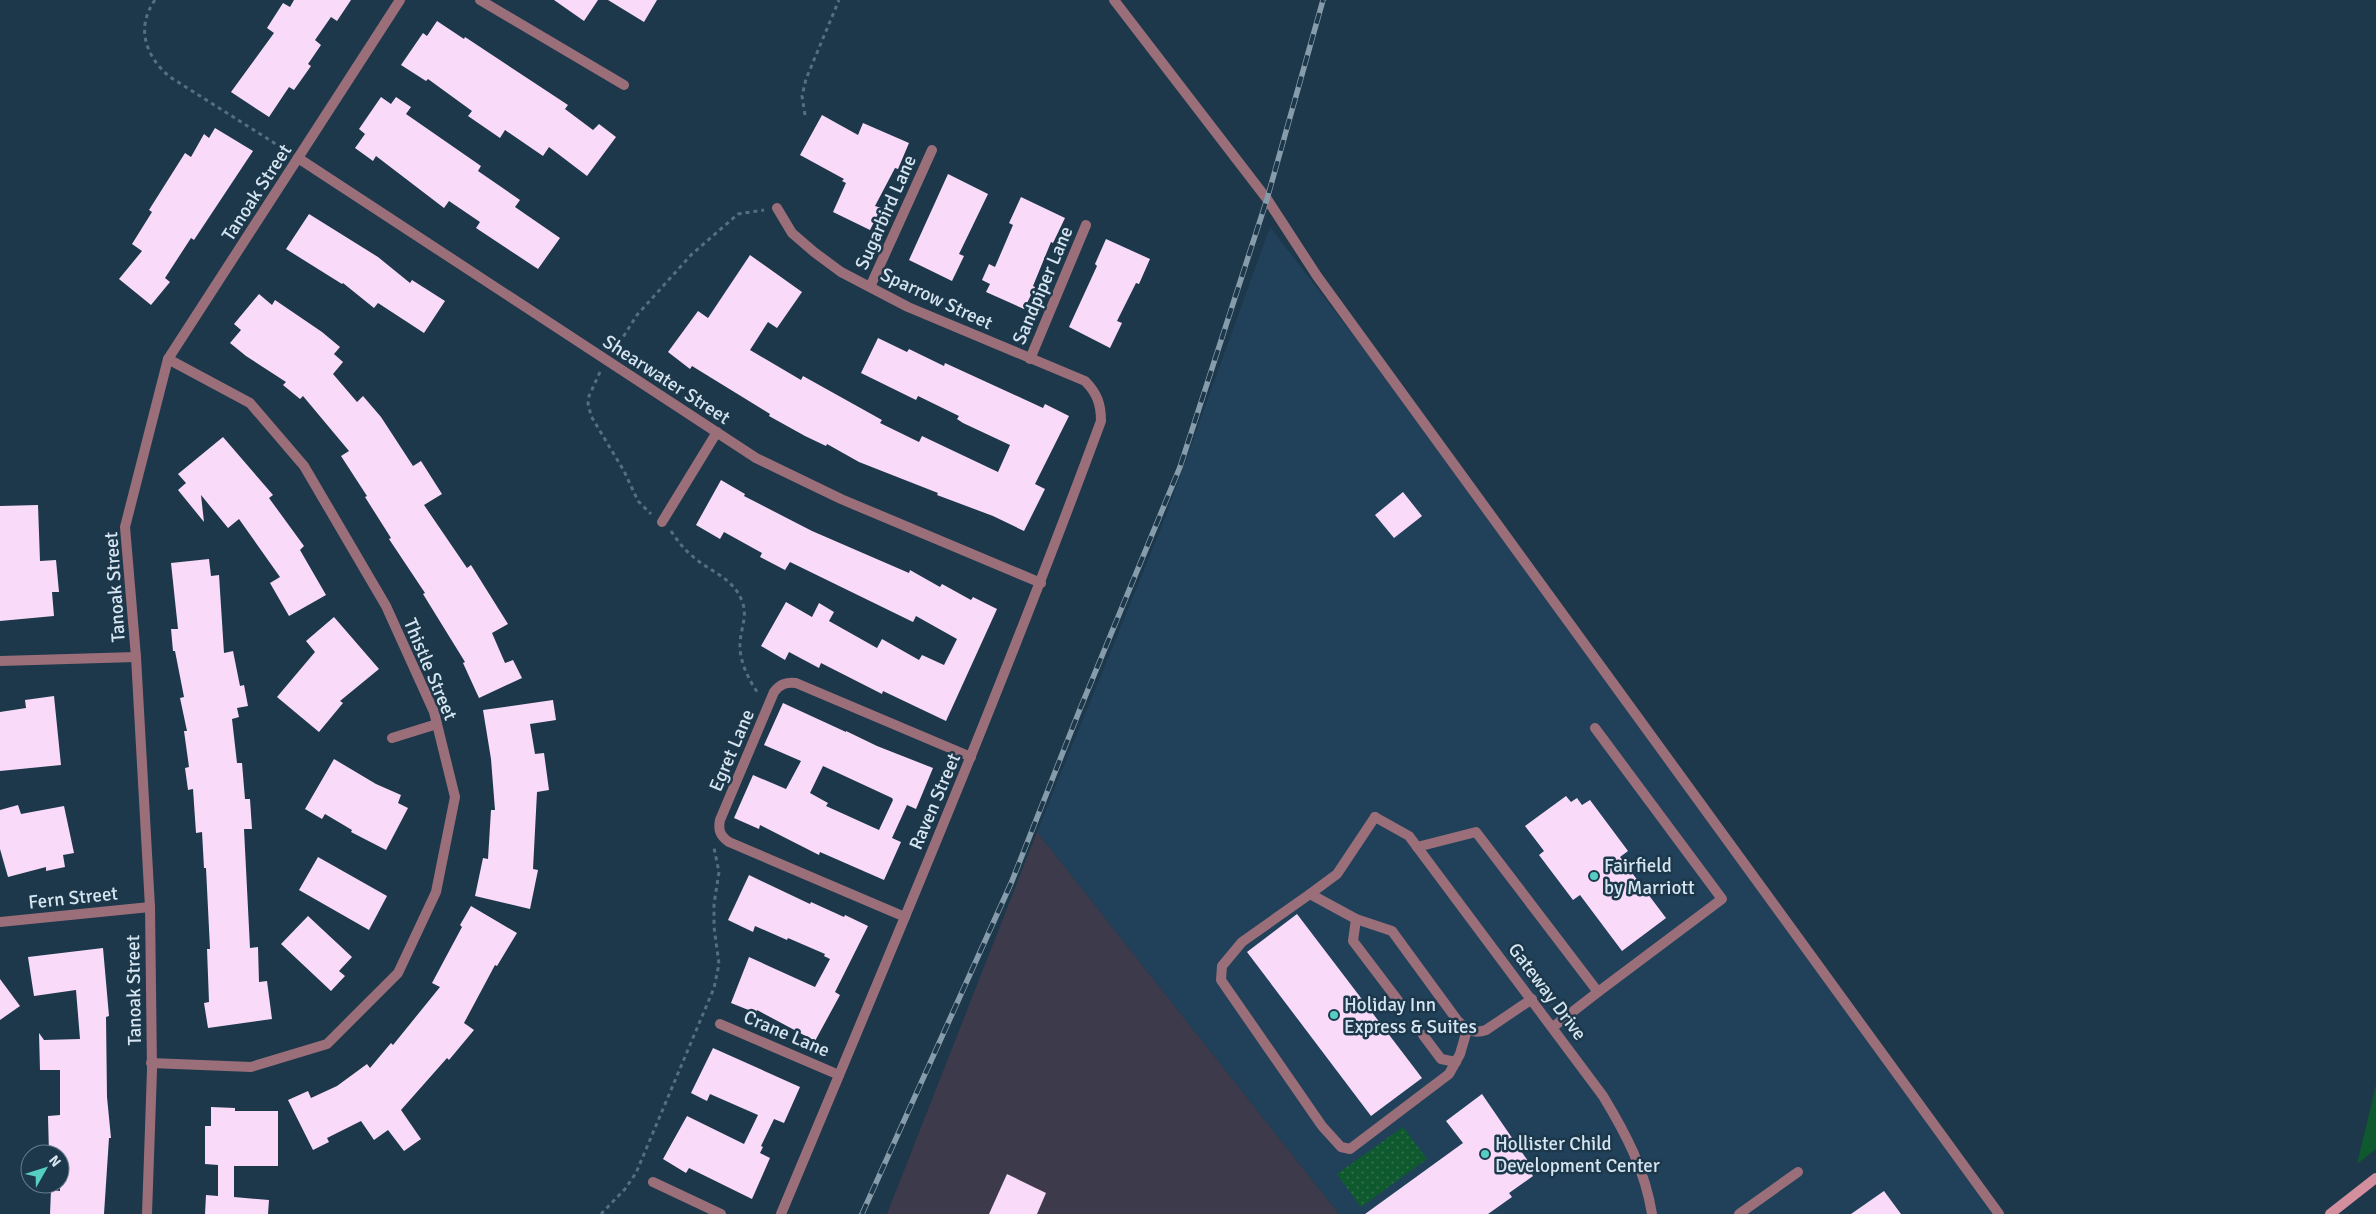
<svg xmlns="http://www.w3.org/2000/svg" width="2376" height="1214" viewBox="0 0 2376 1214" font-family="Signika,sans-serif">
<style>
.built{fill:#204159}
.industrial{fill:#3d3a4b}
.green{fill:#0f592e}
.park{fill:url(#park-dots)}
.building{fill:#f9dbf9;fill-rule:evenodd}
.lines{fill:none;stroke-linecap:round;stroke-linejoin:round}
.path{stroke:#566e7f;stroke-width:3;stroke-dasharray:4 4;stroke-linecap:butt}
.service{stroke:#9b6f79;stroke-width:10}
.minor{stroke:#9b6f79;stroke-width:10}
.secondary{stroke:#d48f9f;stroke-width:10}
.rail-casing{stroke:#879cab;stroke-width:5.5}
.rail{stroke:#1d384b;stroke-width:4;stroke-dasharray:11;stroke-linecap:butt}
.poi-dot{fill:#57cec2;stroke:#1d384b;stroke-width:2}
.labels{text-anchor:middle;stroke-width:5;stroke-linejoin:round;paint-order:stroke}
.street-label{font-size:19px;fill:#d5e5f1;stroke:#1d384b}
.poi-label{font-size:19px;fill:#d5e5f1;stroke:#1d384b;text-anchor:start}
</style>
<defs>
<pattern id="park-dots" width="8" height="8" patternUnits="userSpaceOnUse" patternTransform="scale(1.25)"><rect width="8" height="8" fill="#0f592e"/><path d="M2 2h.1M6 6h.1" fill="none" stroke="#31714d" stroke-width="1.8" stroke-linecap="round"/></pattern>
</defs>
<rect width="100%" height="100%" fill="#1d384b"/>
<path class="built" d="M1270 227 1509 537 1994 1214H1339L1037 832 1162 526Z"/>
<path class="industrial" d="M1037 832 1339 1214H887Z"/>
<path class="green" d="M2376 1085V1149L2357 1164Z"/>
<path class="park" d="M1403 1127 1427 1159 1361 1207 1337 1174Z"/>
<g class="building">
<path d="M294 0H351L337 21 331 17 315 40 321 45 308 64 311 66 294 90 289 87 269 117 231 92 274 33 267 28 283 3 290 7Z"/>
<path d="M554 0H598L584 21Z"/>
<path d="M608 0H657L644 22Z"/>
<path d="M437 21 464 39 465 37 568 105 565 109 593 130 599 124 616 137 587 176 549 147 543 156 505 130 500 138 468 116 472 111 428 79 426 81 401 65 423 33 427 36Z"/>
<path d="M381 97 391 104 396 97 411 107 406 114 481 166 478 171 520 200 515 207 560 238 538 269 476 228 480 222 449 201 444 208 376 156 373 161 355 148 365 134 359 129Z"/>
<path d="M822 115 858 135 863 123 909 143 898 169 895 168 875 206 881 208 870 230 833 212 846 183 842 181 844 179 800 155Z"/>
<path d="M215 128 253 151 194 240 191 238 165 278 170 282 151 305 119 279 142 251 132 244 152 212 149 210 185 153 191 157 204 134 209 138Z"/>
<path d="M948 174 988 194 959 254 964 256 952 281 909 260Z"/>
<path d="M1021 197 1065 218 1053 243 1051 242 1033 286 1035 287 1024 309 986 292 990 284 982 280 989 264 995 267 1013 225 1009 223Z"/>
<path d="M309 214 378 257 410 283 412 280 445 301 424 333 378 303 374 308 343 283 342 284 286 249Z"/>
<path d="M1106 239 1150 259 1139 284 1136 283 1117 321 1122 323 1110 348 1069 327 1097 266 1095 264Z"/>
<path d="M750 255 802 292 777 328 768 322 750 350 801 380 803 376 882 420 880 423 919 442 922 436 998 472 1010 445 963 423 957 419 959 416 918 396 916 400 861 373 878 338 907 352 909 349 944 366 945 363 1043 408 1045 404 1069 416 1035 484 1045 489 1024 531 993 516 937 495 938 493 859 462 827 444 826 446 805 436 769 416 770 414 692 366 690 369 668 352 698 311 708 318Z"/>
<path d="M259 294 272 305 275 300 322 332 340 347 334 354 343 362 333 374 357 402 363 396 381 417 413 466 421 461 442 494 424 505 467 568 471 565 508 624 492 633 505 663 513 660 522 678 479 698 463 663 465 662 423 594 425 593 389 539 391 538 365 497 367 496 341 456 349 451 303 396 300 399 283 385 286 382 246 356 230 343 241 330 234 324Z"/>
<path d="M223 437 273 495 269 498 304 546 300 550 326 595 289 616 270 583 280 577 239 519 228 528 201 495 204 522 178 490 186 483 178 474Z"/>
<path d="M721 480 745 494 744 496 812 531 909 573 910 570 940 587 942 584 971 600 973 597 997 609 946 721 883 691 882 694 821 663 819 668 789 652 785 660 761 646 786 602 812 617 819 603 834 612 829 621 877 648 882 639 919 660 922 655 944 665 957 639 916 616 913 622 790 562 785 570 760 557 762 553 724 532 720 539 696 525Z"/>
<path d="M1403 492 1422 516 1394 538 1375 515Z"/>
<path d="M38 505 40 561 56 560 59 592H52L54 616 0 621V506Z"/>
<path d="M209 559 211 576 219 575 224 653 233 651 240 686 244 685 248 706 237 708 239 717 232 719 237 763H242L245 799H250L252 829H244L250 948 258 947 259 982 267 981 272 1019 208 1028 204 1003 209 1002 207 949H210L206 868H204L202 832 196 833 193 789 188 790 185 768 189 767 184 731H187L180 698 184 697 175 651H173L171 629H178L171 563Z"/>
<path d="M334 617 379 669 340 701 343 703 319 732 277 697 315 652 306 641Z"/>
<path d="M54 696 61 765 0 771V712L26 708 25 700Z"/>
<path d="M553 700 556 720 530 724 535 754 544 753 549 790 537 792 533 869 538 870 530 909 475 896 483 858 488 859 491 810H495L491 759 483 710Z"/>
<path d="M783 703 846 732V731L877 746 933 768 916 809 907 805 892 838 901 842 884 880 820 852 819 855 760 825 759 829 734 818 753 775 786 789 801 761 764 745ZM823 766 892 798 893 800 879 830 826 806 828 803 810 793Z"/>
<path d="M334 759 376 784 401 795 398 803 408 808 386 850 351 832 352 830 325 814 322 819 305 809Z"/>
<path d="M1566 796 1571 802 1577 798 1582 805 1590 800 1628 851 1620 857 1666 918 1622 951 1580 895 1573 900 1539 855 1544 851 1525 826Z"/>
<path d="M18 805 21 814 64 806 74 853 63 855 65 867 46 871V867L8 877 0 849V810Z"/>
<path d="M318 857 387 896 369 930 299 890Z"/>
<path d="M749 875 810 904 811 902 844 917 845 915 868 926 835 992 840 995 815 1041 757 1010 756 1013 731 1003 749 957 815 987 830 959 824 956 825 954 788 938 787 940 755 926 753 932 728 920Z"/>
<path d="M471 906 517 933 497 966 495 965 464 1023 474 1030 449 1060 447 1058 401 1110 421 1139 404 1151 388 1130 374 1140 361 1121 327 1138 329 1142 313 1150 288 1100 308 1091 311 1098 337 1086 367 1064 370 1068 391 1043 393 1045 440 987 432 983 462 927 460 925Z"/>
<path d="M1297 914 1422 1078 1371 1116 1247 952Z"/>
<path d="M308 916 352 957 339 971 345 976 331 991 281 944Z"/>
<path d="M103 948 109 1016 106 1017 107 1097 111 1138H109L104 1214H50L51 1190 60 1191V1154H49L48 1116 60 1115V1070H40L39 1033 44 1040 80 1039 76 990 34 996 28 957Z"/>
<path d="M0 979 20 1006 0 1020Z"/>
<path d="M713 1048 800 1087 784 1123 774 1119 761 1146 763 1147 760 1153 770 1158 752 1199 689 1168 686 1173 663 1159 687 1116 744 1144 758 1115 710 1094 707 1101 691 1093Z"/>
<path d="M1482 1094 1530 1164 1526 1167 1533 1176 1509 1193 1512 1197 1488 1214H1365L1463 1143 1446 1121Z"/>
<path d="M211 1107 235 1108V1111H278V1166H234V1197L269 1200 268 1214H205L206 1195 218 1196V1165L205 1164V1126H211Z"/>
<path d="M1007 1174 1046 1193 1037 1214H989Z"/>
<path d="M1884 1191 1901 1214H1851Z"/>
</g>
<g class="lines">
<g class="path">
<path d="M155 0C135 28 146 57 170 77L287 151"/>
<path d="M805 115 802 96 806 79 839 0"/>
<path d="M615 350 637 315 691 255 738 214 764 210"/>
<path d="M600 372 589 396 588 403 591 416 624 471 638 501 651 514"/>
<path d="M671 531C677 540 683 548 691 555 708 571 733 577 742 601 748 616 741 627 740 643 739 660 748 679 758 693"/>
<path d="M601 1214 625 1189 636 1173 714 988 719 964 714 927V904L719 872 714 848"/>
</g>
<g class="service">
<path d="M870 287 932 150"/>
<path d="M1030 359 1086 225"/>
<path d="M662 522 717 432"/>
<path d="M1595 728 1722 899 1598 992"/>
<path d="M1417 847 1476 832 1598 992 1553 1027"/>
<path d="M1310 894 1337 874 1375 817"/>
<path d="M905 917 729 842C720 836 718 830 720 820L774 692C780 684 786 682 796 683L971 757"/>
<path d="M1356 919 1353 941 1400 1003"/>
<path d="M720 1024 839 1075"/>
<path d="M1467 1030 1460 1054 1449 1074 1350 1149 1341 1147 1322 1126 1221 980 1222 966 1242 942 1310 894 1356 919 1392 931 1457 1020C1466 1029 1473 1035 1486 1030L1532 999"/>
<path d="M1423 1035 1441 1059 1456 1062"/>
<path d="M653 1182 721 1214"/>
<path d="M1739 1214 1798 1172"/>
</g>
<g class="minor">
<path d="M480 0 624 85"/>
<path d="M1114 0 1267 199 1317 276 1999 1214"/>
<path d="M298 158 756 458 841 499 1041 583"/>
<path d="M777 208 792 233 814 252 841 272 908 307 1085 381C1097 393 1101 404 1101 421 1002 689 891 951 781 1214"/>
<path d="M0 661 136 657"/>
<path d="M392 738 437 724"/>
<path d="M1375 817 1409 836 1603 1096C1626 1134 1645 1170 1652 1214"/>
<path d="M0 922 150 907"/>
<path d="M151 1063 251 1067 327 1044 398 973 436 892 455 797 434 712 386 606 304 466 250 403 168 359"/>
<path d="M147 1214 152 1070 150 907 136 657 125 527 168 359 400 0"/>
</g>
<path class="secondary" d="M2330 1214 2376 1178"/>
<g class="rail-casing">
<path id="rail" d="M862 1214 1012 881 1080 709 1180 467 1267 199 1323 0"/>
</g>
<use href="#rail" class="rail"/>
</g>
<g class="poi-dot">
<circle cx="1594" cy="876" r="5"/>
<circle cx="1334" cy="1015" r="5"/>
<circle cx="1485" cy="1154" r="5"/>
</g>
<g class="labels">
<g class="street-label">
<text transform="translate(256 192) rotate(-57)" y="7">Tanoak Street</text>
<text transform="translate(885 212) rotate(-66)" y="7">Sugarbird Lane</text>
<text transform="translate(1042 285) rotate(-67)" y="7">Sandpiper Lane</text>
<text transform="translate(937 298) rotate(25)" y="7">Sparrow Street</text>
<text transform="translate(667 379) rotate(33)" y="7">Shearwater Street</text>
<text transform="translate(114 587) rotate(-94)" y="7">Tanoak Street</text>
<text transform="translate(431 669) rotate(67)" y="7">Thistle Street</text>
<text transform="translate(731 750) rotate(-67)" y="7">Egret Lane</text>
<text transform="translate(934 801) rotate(-67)" y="7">Raven Street</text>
<text transform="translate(73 897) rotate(-6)" y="7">Fern Street</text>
<text transform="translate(133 990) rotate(-91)" y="7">Tanoak Street</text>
<text transform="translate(1548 991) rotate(53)" y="7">Gateway Drive</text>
<text transform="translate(787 1033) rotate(23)" y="7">Crane Lane</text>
</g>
<g class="poi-label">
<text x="1604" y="872">Fairfield<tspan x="1604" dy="22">by Marriott</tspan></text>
<text x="1344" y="1011">Holiday Inn<tspan x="1344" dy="22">Express &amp; Suites</tspan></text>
<text x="1495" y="1150">Hollister Child<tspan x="1495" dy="22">Development Center</tspan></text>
</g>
</g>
<g transform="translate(45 1169) rotate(51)"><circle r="24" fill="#1d384b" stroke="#677d8d"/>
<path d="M0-4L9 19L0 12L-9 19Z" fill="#57cec2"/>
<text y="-8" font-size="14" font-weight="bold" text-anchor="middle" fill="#d5e5f1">N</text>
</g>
</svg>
